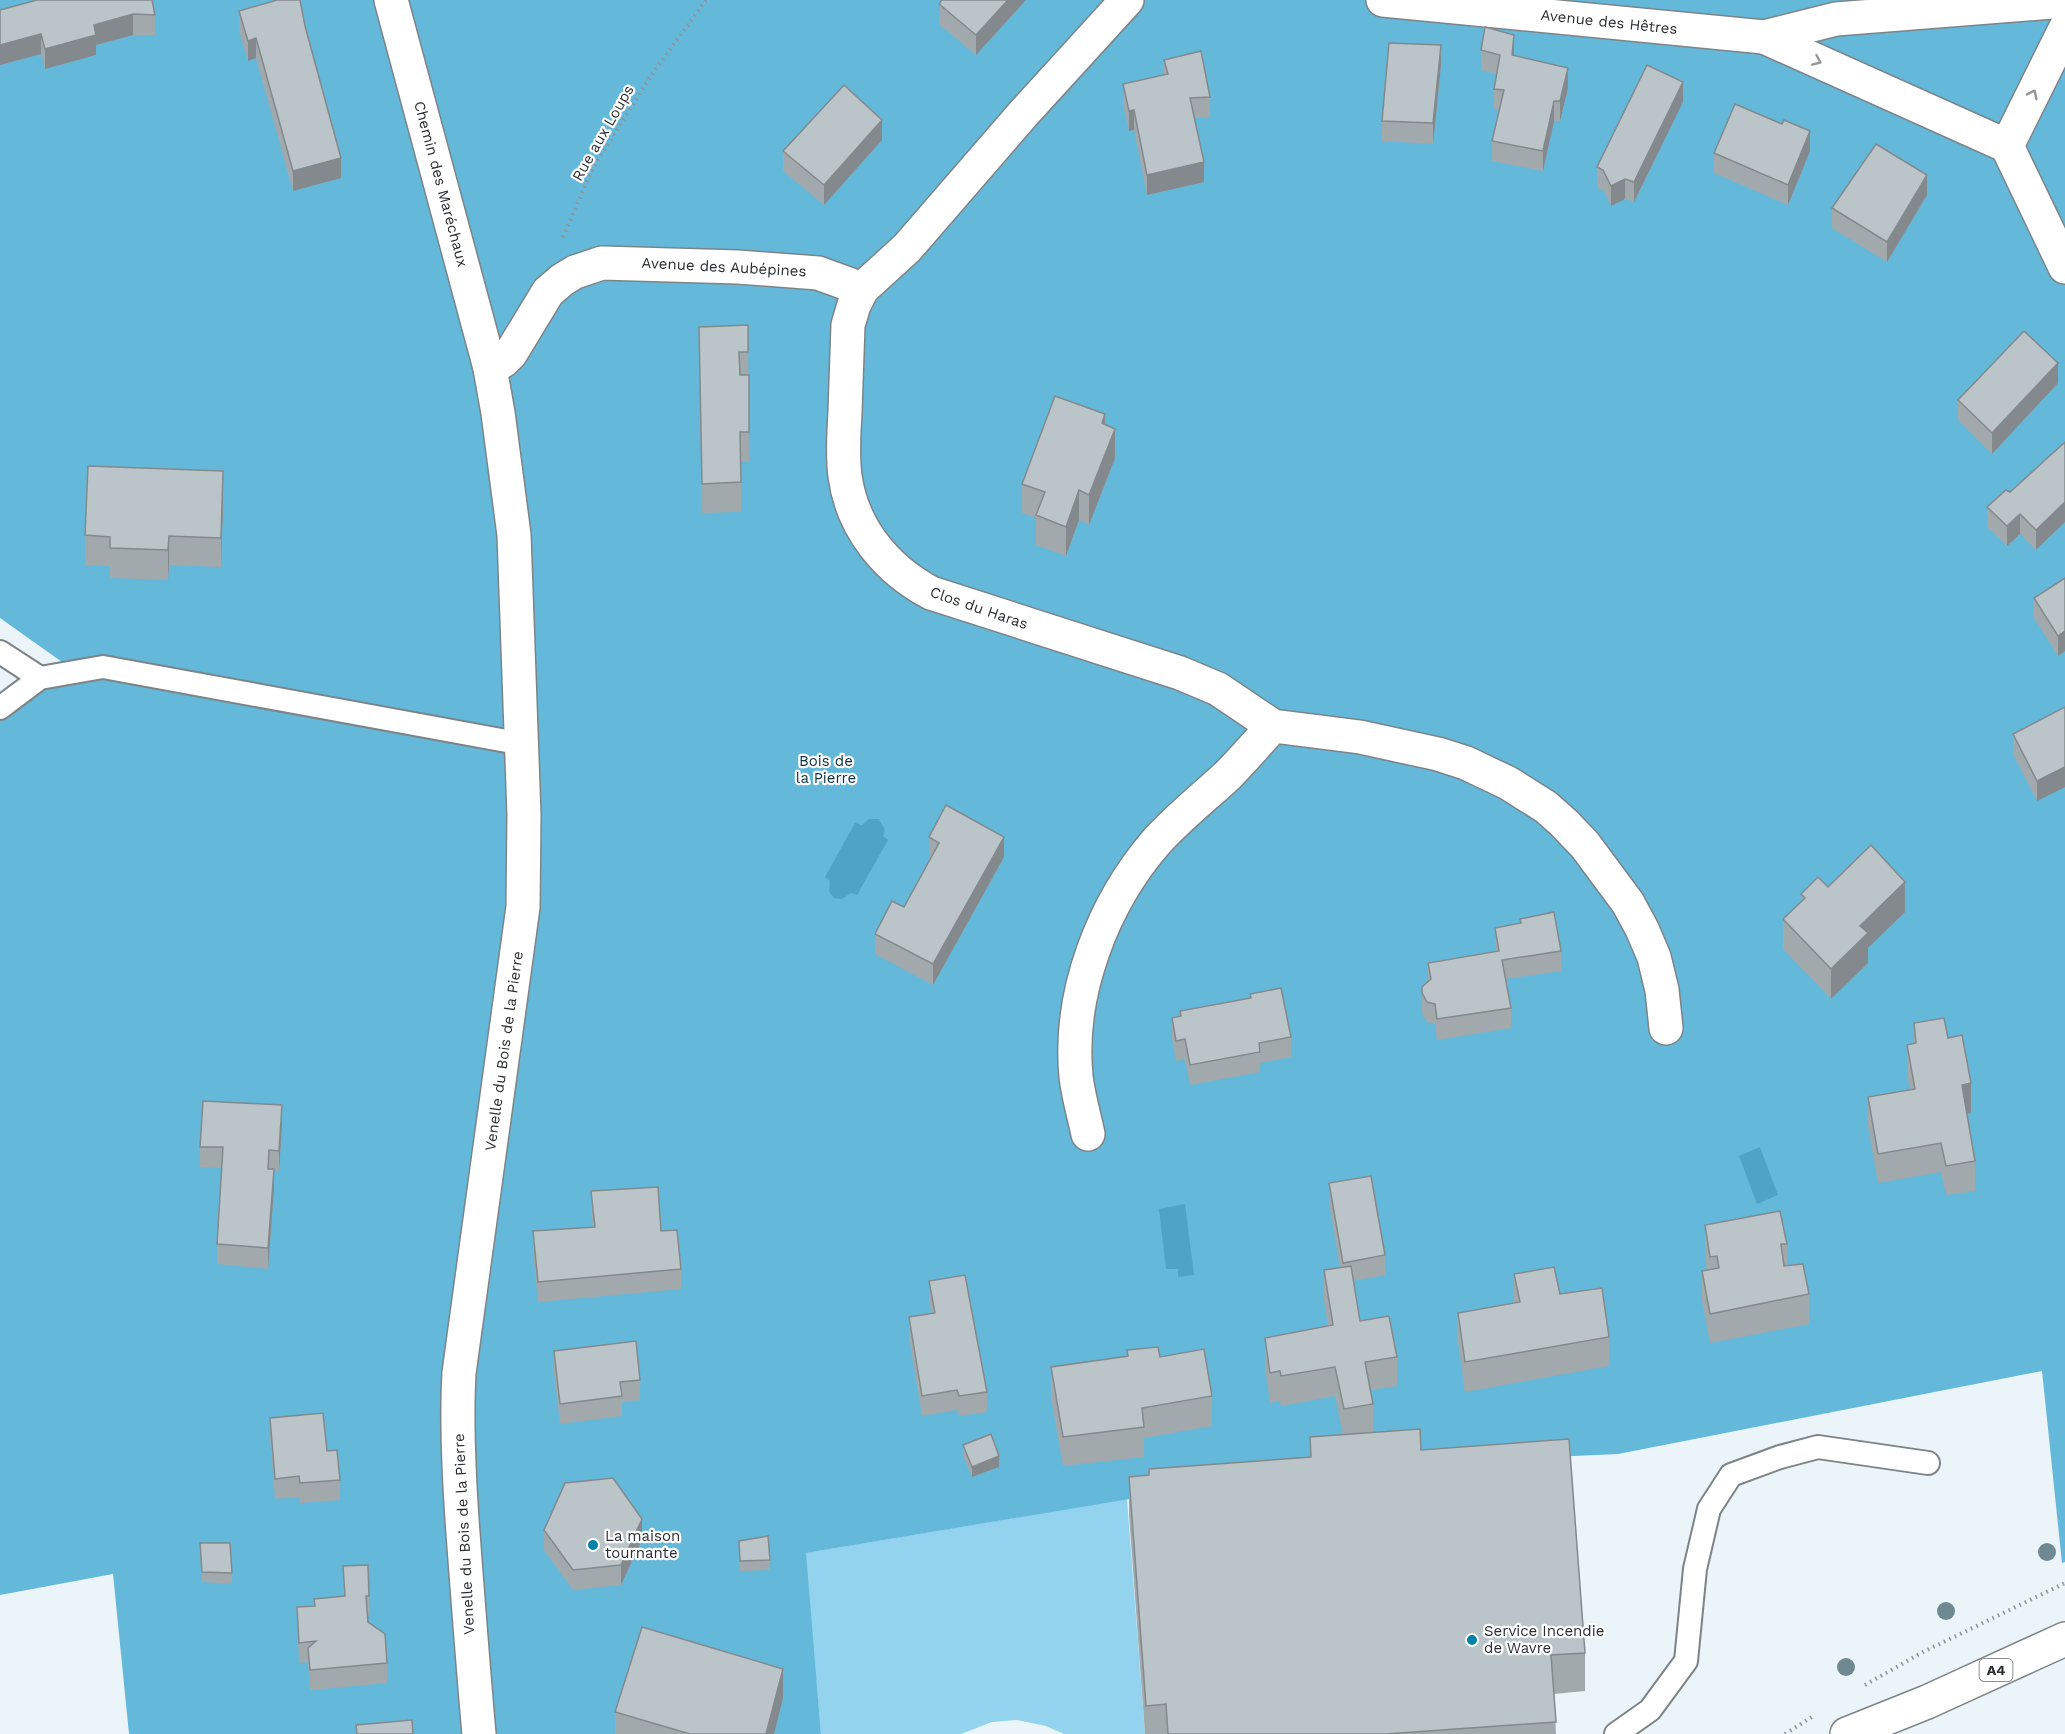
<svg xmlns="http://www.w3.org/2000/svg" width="2065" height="1734" viewBox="0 0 2065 1734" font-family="'Work Sans',sans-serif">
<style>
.green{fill:#93d3ee}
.forest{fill:#64b9da}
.water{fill:#4fa4c5}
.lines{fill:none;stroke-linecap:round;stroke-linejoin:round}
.lane-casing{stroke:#7c8488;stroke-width:26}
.street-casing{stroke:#7c8488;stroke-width:36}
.highway-casing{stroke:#7c8488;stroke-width:36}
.path{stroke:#8d9396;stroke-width:4;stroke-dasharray:1.5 4.5;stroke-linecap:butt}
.lane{stroke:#fff;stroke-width:22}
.street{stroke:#fff;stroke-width:33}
.highway{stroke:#fff;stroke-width:33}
.tree{fill:#6f8993}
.wall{fill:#a1a9ac}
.shaded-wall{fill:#83898c}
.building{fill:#bbc4c8;stroke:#83898c;stroke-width:1.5}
.oneway{stroke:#959698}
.poi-dot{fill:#0282a6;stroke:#fff;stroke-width:2}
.labels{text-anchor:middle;stroke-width:4.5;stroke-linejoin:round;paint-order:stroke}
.shield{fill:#fff;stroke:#6b6d6e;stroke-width:1.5}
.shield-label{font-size:14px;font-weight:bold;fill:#2b2e30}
.street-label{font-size:15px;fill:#2b2e30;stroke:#fff}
.park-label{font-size:15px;fill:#0a3241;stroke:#fff}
.poi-label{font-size:15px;fill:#2b2e30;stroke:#fff;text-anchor:start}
</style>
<rect width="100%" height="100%" fill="#ebf4f8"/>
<path class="green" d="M1127 1499 1145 1734H1064L1046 1726 1017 1720 992 1722 961 1734H821L805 1553Z"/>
<path class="forest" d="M0 0H2065V1562L2062 1563 2042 1371 1618 1454 1315 1468 806 1553 821 1734H129L113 1574 0 1595V693L62 662 0 618Z"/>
<g class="water">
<path d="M869 819H879L885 830 883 836 888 840 857 895 851 893 842 899 834 898 829 892 830 881 825 877 855 823 862 825Z"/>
<path d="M1760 1147 1778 1195 1757 1204 1739 1156Z"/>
<path d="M1185 1204 1194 1275 1178 1277V1269H1166L1159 1209Z"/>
</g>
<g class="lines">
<g class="lane-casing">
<g id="lane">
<path d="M0 652 40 678"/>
<path d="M0 708 40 678 103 667 523 744"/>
<path d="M1616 1734 1650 1710 1686 1661 1695 1569 1709 1509 1731 1475 1780 1457 1818 1447 1928 1463"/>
</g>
</g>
<g class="street-casing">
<g id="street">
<path d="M391 0 490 368 498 413 514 535 524 815 523 907 459 1373C456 1426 459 1479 463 1533 468 1600 473 1667 479 1734"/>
<path d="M1383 0 1764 37 1836 19 2065 1"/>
<path d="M1764 37 2007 146"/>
<path d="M2007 146 2065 267"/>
<path d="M2007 146 2065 29"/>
<path d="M862 289 854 305 848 325C847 354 846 383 845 412 844 433 842 455 845 476 852 528 886 569 931 593L1180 673 1218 689 1273 726 1360 737 1438 754 1466 763 1508 783 1546 807 1564 823 1585 845 1628 903 1642 929 1654 957 1662 990 1666 1028"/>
<path d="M490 368 503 361 511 353 548 292 562 280 575 272 602 263 738 267 818 273 862 289 907 248 1023 114 1127 0"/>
<path d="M1088 1134C1084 1115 1078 1095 1076 1076 1068 993 1103 903 1157 841 1179 817 1203 798 1227 776 1243 760 1258 742 1273 726"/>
</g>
</g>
<g class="highway-casing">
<path id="highway" d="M1847 1734 1927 1702 2065 1639"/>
</g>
<g class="path">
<path d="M563 237 593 168 652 74 706 0"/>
<path d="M1865 1685 1923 1652 2065 1583"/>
<path d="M1785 1734 1815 1715"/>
</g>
<use href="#lane" class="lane"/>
<use href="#street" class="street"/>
<use href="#highway" class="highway"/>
</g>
<g class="tree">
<circle cx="2047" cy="1552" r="9"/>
<circle cx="1946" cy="1611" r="9"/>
<circle cx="1846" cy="1667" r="9"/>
</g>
<g class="wall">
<path d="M1026 0 976 55 939 24V4Z"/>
<path d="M0 10 155 15V35H133L96 45V55L45 69 41 54 0 65Z"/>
<path d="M239 11 305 26 341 178 293 191 256 58 248 61 239 31Z"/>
<path d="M1481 50 1514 56 1568 88 1560 121H1554L1543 171 1492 161V141L1499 110 1494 109V89L1496 74 1481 70Z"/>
<path d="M1164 60 1210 97V117L1195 118 1204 182 1147 195 1134 130 1129 131 1123 104V84L1164 75Z"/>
<path d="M1441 65 1433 144 1382 141V121Z"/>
<path d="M1683 102 1634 202 1625 199 1611 206 1603 190 1597 188V167Z"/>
<path d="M882 140 824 205 783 171V151Z"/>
<path d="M1810 151 1788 205 1714 173V153Z"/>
<path d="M1927 195 1887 262 1832 228V208Z"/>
<path d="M748 325 749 462H741V512L702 513 699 327Z"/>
<path d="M2058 383 1992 454 1958 420V400Z"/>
<path d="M1105 424 1115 458 1089 525 1079 520 1066 556 1036 545V518L1022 513V484Z"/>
<path d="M2065 442V522L2036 550 2020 534 2007 546 1987 527V507L2010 492Z"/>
<path d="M223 501 221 567 169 565 168 580 110 578V566L85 565V535Z"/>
<path d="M2065 578V651L2058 656 2034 618V598Z"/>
<path d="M2065 707V787L2037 801 2013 754V734Z"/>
<path d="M929 837 1004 857 933 985 875 954V934L904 907 931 858 929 857Z"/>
<path d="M1828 887 1905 912 1868 948V963L1831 999 1783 949V919L1801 903V894Z"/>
<path d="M1520 919 1561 951V971L1506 979 1511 1008V1028L1437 1040 1435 1024 1427 1022 1422 1013V987L1428 982V963L1496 951 1495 928 1520 923Z"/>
<path d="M1250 994 1291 1037V1057L1260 1063V1072L1190 1085 1185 1059 1176 1061 1172 1038V1018L1180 1016V1011L1250 998Z"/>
<path d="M1914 1023 1948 1038 1971 1113 1967 1114 1975 1161V1191L1946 1195 1941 1172 1878 1183 1868 1127V1097L1910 1090 1907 1074V1045L1914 1043Z"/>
<path d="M282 1125 279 1171 274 1170V1189L268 1269 217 1264V1244L222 1168 200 1167V1147Z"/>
<path d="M1329 1183 1385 1255V1275L1353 1281 1360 1321 1397 1357V1386L1370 1390 1373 1404V1433L1421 1450 1585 1653V1691L1554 1694 1556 1734H1145L1129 1515V1477L1310 1457V1437L1343 1435 1335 1396 1281 1406 1280 1401 1270 1403 1265 1367V1338L1328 1326 1324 1300V1270L1340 1268 1329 1203Z"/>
<path d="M591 1191 661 1231 681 1269V1289L538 1302 533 1251V1231L593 1227 591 1211Z"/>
<path d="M1705 1225 1787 1244V1266L1809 1294V1324L1710 1343 1702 1301V1271L1707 1270 1705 1254Z"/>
<path d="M1514 1274 1560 1294 1609 1337V1366L1465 1392 1458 1342V1313L1514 1303Z"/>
<path d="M929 1281 987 1392V1412L959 1416 957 1410 922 1416 909 1337V1317L932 1314 929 1302Z"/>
<path d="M1127 1350 1160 1357 1212 1396V1426L1144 1438V1457L1063 1466 1051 1397V1367L1127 1356Z"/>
<path d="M554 1351 640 1380V1400L622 1402V1416L560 1424 554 1371Z"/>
<path d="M270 1418 327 1451 340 1480V1500L300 1503 299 1497 275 1499 270 1438Z"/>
<path d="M963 1445 999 1467 972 1477 963 1456Z"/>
<path d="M544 1530 642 1539 621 1585 573 1590 544 1550Z"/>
<path d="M739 1541 770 1560V1570L740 1571Z"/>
<path d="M200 1543 232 1573V1584L202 1582Z"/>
<path d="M343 1566 369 1596V1616H368V1622L387 1663V1683L310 1690 308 1662 299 1663 297 1607 314 1606V1599L344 1596Z"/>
<path d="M783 1698 774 1734H615V1712Z"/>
</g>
<g class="shaded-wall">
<path d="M1008 0H1026L976 55V35Z"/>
<path d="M133 14V35L96 45V55L45 69V49L94 25Z"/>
<path d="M41 34V54L0 65V45Z"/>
<path d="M1514 35V55L1512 75V55Z"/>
<path d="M256 38V58L248 61V41Z"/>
<path d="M1441 45V65L1433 144V123Z"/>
<path d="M1568 68V88L1560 121V101Z"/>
<path d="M1683 82V102L1634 202V182Z"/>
<path d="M1554 101V121L1543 171V151Z"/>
<path d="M1134 110V130L1129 131V111Z"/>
<path d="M882 120V140L824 205V185Z"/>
<path d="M1810 131V151L1788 205V185Z"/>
<path d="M341 158V178L293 191V171Z"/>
<path d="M1204 162V182L1147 195V175Z"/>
<path d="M1927 175V195L1887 262V242Z"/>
<path d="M1625 179V199L1611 206V186Z"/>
<path d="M2058 363V383L1992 454V433Z"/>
<path d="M1105 414V444L1102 423Z"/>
<path d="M1115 429V458L1089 525V495Z"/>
<path d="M223 471V501L221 567V538Z"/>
<path d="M1079 490V520L1066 556V527Z"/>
<path d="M2065 502V522L2036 550V530Z"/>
<path d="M2020 514V534L2007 546V526Z"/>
<path d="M169 536V565L168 580V550Z"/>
<path d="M2065 631V651L2058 656V636Z"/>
<path d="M2065 767V787L2037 801V781Z"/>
<path d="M1004 837V857L933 985V964Z"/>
<path d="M1905 882V912L1868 948V963L1831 999V969L1860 926Z"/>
<path d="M1971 1083V1113L1962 1115V1085Z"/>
<path d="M282 1105V1125L279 1171V1151Z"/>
<path d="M274 1169V1189L268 1269V1248Z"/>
<path d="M999 1456V1467L972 1477V1467Z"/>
<path d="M642 1519V1539L621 1585V1565Z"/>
<path d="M783 1669V1698L774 1734H766Z"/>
</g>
<g class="building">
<path d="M37 0H152L155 15 133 14 94 25 96 35 45 49 41 34 0 45V10Z"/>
<path d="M277 0H300L305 26 341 158 293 171 256 38 248 41 239 11Z"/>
<path d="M942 0H1008L976 35 939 4Z"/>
<path d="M1485 27 1514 35 1512 55 1568 68 1560 101H1554L1543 151 1492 141 1504 90 1494 89 1500 55 1481 50Z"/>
<path d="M1389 43 1441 45 1433 123 1382 121Z"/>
<path d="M1201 51 1210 97 1190 98 1204 162 1147 175 1134 110 1129 111 1123 84 1168 74 1164 60Z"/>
<path d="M1647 65 1683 82 1634 182 1625 179 1611 186 1603 170 1597 167Z"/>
<path d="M844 85 882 120 824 185 783 151Z"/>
<path d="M1735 104 1782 124 1784 120 1810 131 1788 185 1714 153Z"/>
<path d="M1876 144 1927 175 1887 242 1832 208Z"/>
<path d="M748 325V352H739L740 375H749V432H740L741 482 702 484 699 327Z"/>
<path d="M2024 331 2058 363 1992 433 1958 400Z"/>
<path d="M1055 396 1105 414 1102 423 1115 429 1089 495 1079 490 1066 527 1036 515 1045 492 1022 484Z"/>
<path d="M2065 442V502L2036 530 2020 514 2007 526 1987 507 2006 490 2010 492Z"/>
<path d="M88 466 223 471 221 538 169 536 168 550 110 548V537L85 535Z"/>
<path d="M2065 578V631L2058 636 2034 598Z"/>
<path d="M2065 707V767L2037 781 2013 734Z"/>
<path d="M946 805 1004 837 933 964 875 934 892 901 904 907 939 843 929 837Z"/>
<path d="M1871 845 1905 882 1860 926 1868 933 1831 969 1783 919 1805 898 1801 894 1818 877 1828 887Z"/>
<path d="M1554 912 1561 951 1502 960 1511 1008 1437 1019 1435 1004 1427 1002 1422 993V987L1431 979 1428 963 1499 951 1495 928 1521 923 1520 919Z"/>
<path d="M1281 988 1291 1037 1259 1043 1260 1052 1190 1065 1185 1039 1176 1041 1172 1018 1181 1016 1180 1011 1251 998 1250 994Z"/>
<path d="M1944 1018 1948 1038 1962 1035 1971 1083 1962 1085 1975 1161 1946 1166 1941 1143 1878 1154 1868 1097 1915 1089 1907 1045 1916 1043 1914 1023Z"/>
<path d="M203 1101 282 1105 279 1151 269 1150 268 1169H274L268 1248 217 1244 223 1147H200Z"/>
<path d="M1371 1176 1385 1255 1343 1263 1329 1183Z"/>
<path d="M658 1187 661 1231 677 1230 681 1269 538 1282 533 1231 595 1227 591 1191Z"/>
<path d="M1780 1211 1787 1244H1781L1784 1266 1803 1264 1809 1294 1710 1314 1702 1271 1719 1268 1717 1256 1710 1257 1705 1225Z"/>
<path d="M1351 1266 1360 1321 1389 1316 1397 1357 1365 1362 1373 1404 1344 1409 1335 1367 1281 1376 1280 1371 1270 1373 1265 1338 1333 1325 1324 1270Z"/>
<path d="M1554 1267 1560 1294 1602 1288 1609 1337 1465 1362 1458 1313 1520 1302 1514 1274Z"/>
<path d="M965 1275 987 1392 959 1396 957 1390 922 1396 909 1317 935 1313 929 1281Z"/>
<path d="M636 1341 640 1380 620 1382 622 1396 560 1404 554 1351Z"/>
<path d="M1158 1347 1160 1357 1204 1349 1212 1396 1142 1408 1144 1427 1063 1437 1051 1367 1128 1356 1127 1350Z"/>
<path d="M323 1413 327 1451 337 1450 340 1480 300 1483 299 1476 275 1479 270 1418Z"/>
<path d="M1420 1429 1421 1450 1569 1439 1585 1653 1551 1655 1556 1722 1386 1734H1168L1166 1704 1146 1706 1129 1477 1149 1475V1469L1311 1457 1310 1437Z"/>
<path d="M991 1434 999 1456 972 1467 963 1445Z"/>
<path d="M613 1478 642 1519 621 1565 573 1570 544 1530 565 1483Z"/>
<path d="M768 1536 770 1560 740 1561 739 1541Z"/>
<path d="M200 1543H230L232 1573 202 1572Z"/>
<path d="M368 1565 369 1596H366L368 1622 385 1634 387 1663 310 1670 308 1648 316 1641 299 1643 297 1607 315 1606 314 1599 345 1596 343 1566Z"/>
<path d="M642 1627 783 1669 766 1734H690L615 1712Z"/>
<path d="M412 1720 413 1734H357L356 1725Z"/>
</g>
<defs><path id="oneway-chevron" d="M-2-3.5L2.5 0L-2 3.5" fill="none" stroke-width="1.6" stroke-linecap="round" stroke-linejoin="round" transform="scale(1.5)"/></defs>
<g class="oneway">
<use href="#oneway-chevron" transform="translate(1817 61) rotate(24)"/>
<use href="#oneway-chevron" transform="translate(2033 94) rotate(-64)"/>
</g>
<g class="poi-dot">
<circle cx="593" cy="1545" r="6"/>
<circle cx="1472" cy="1640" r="6"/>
</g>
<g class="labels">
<rect class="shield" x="1979.5" y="1659" width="33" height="22" rx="4.5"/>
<g class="shield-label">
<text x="1996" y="1675">A4</text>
</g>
<g class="street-label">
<text transform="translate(1609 22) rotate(6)" y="5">Avenue des Hêtres</text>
<text transform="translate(603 133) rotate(-60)" y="5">Rue aux Loups</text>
<text transform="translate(441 184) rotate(75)" y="5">Chemin des Maréchaux</text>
<text transform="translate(724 267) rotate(3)" y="5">Avenue des Aubépines</text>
<text transform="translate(979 608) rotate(19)" y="5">Clos du Haras</text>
<text transform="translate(504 1051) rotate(-82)" y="5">Venelle du Bois de la Pierre</text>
<text transform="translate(464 1534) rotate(-93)" y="5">Venelle du Bois de la Pierre</text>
</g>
<g class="park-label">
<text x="826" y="766">Bois de<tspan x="826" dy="17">la Pierre</tspan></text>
</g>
<g class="poi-label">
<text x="605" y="1541">La maison<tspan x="605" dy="17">tournante</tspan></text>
<text x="1484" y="1636">Service Incendie<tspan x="1484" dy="17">de Wavre</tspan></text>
</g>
</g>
</svg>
